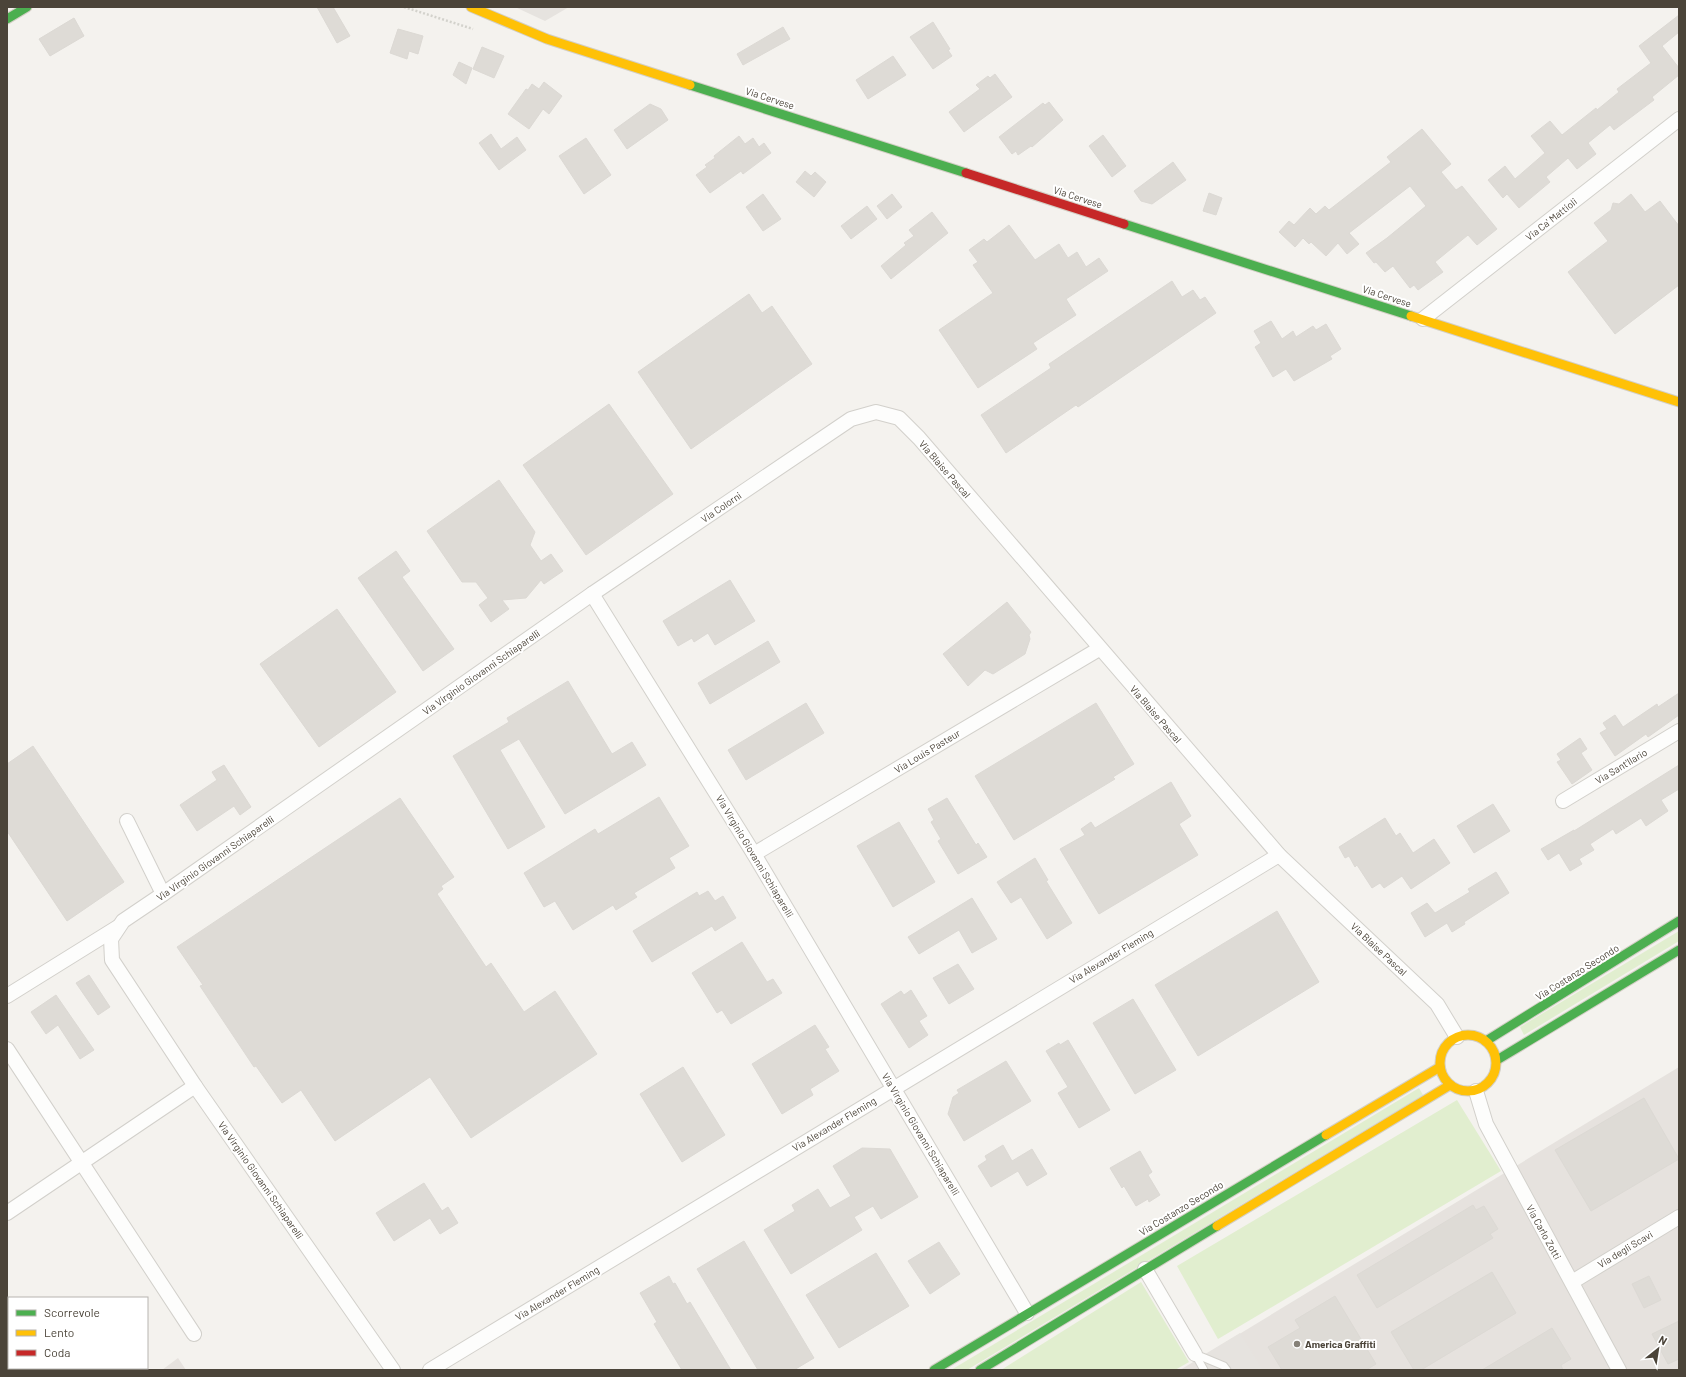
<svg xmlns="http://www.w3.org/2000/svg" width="1686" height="1377" viewBox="0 0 1686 1377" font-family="Barlow,sans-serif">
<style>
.industrial{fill:#e6e2de}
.green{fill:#e1eecf}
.parking{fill:#e6e3df}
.building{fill:#dedbd6;stroke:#dcd9d4}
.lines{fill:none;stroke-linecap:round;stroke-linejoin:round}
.lane-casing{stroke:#d2d0cb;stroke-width:9}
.street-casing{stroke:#d2d0cb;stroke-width:16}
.fast-casing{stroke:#d3cfc5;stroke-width:11}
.slow-casing{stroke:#d3cfc5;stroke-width:11}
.jam-casing{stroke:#d3cfc5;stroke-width:11}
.path{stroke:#d3d2cc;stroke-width:2.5;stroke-dasharray:2 2;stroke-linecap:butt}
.lane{stroke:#fdfdfc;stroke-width:7}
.street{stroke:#fdfdfc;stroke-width:14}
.fast{stroke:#4caf50;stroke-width:9}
.slow{stroke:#ffc107;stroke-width:9}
.jam{stroke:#c62828;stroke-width:9}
.poi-dot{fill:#868178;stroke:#fff;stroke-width:1.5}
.labels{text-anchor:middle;stroke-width:4;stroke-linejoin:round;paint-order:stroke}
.street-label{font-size:10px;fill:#4b4439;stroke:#fff}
.poi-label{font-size:10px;font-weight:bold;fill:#4b4439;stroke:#fff;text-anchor:start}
</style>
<rect width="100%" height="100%" fill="#f4f2ee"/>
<g class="industrial">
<path d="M1679 1067V1370H1180Z"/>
<path d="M178 1358 186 1370H162Z"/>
</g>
<g class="green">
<path d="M1679 931V941L1524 1035 1520 1027Z"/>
<path d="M1419 1088 1423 1095 967 1370H951Z"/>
<path d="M1457 1100 1501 1171 1218 1339 1177 1266Z"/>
<path d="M1141 1282 1189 1362 1175 1370H1001Z"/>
</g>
<g class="parking">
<path d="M515 7H569L545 21Z"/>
<path d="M1240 1333 1263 1370H1205L1197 1359Z"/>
</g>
<g class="building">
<path d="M317 7H333L350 36 337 43Z"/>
<path d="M1679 15V32L1662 46 1679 68V75L1652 97 1654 100 1614 130 1610 125 1588 143 1596 154 1577 169 1568 158 1546 177 1550 182 1519 208 1507 194 1503 198 1488 180 1505 166 1515 179 1545 153 1531 136 1550 121 1562 135 1596 108 1597 110 1619 92 1617 89 1651 63 1639 46Z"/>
<path d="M74 18 84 36 50 56 39 39Z"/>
<path d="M933 22 950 49 948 50 952 56 933 69 910 37Z"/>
<path d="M783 27 790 39 743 65 737 54Z"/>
<path d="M398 29 423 36 418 54 409 51 407 59 390 53Z"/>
<path d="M482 47 504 56 494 78 473 69Z"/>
<path d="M893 56 906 75 868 99 856 80Z"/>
<path d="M459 62 472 68 466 84 453 75Z"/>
<path d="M995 74 1012 97 964 132 949 112 980 89 976 85 988 76 990 78Z"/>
<path d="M544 82 562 96 549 114 543 109 529 129 508 114 526 89 528 90 532 84 539 89Z"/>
<path d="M1049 102 1063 120 1032 147 1031 146 1018 155 1016 151 1012 154 999 137 1043 103 1045 105Z"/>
<path d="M650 104 661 109 668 120 627 149 614 130Z"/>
<path d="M1422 129 1451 164 1441 172 1456 190 1462 186 1497 229 1477 245 1468 235 1435 262 1443 272 1418 290 1414 285 1410 288 1393 266 1385 272 1376 262 1374 263 1366 253 1387 238 1426 206 1410 186 1349 233 1359 244 1347 254 1338 243 1326 256 1311 242 1309 244 1303 238 1295 247 1279 232 1289 221 1294 225 1310 208 1316 214 1325 206 1329 210 1391 162 1387 157Z"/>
<path d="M491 134 501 149 517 137 526 150 499 170 479 143Z"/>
<path d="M1103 135 1126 166 1112 177 1089 146Z"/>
<path d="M739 136 745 144 753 138 759 147 764 143 771 153 743 174 741 171 710 193 696 175 707 167 705 165 715 158 714 156Z"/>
<path d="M586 138 611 175 584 194 559 156Z"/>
<path d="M1173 162 1186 180 1152 204 1141 201 1134 191Z"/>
<path d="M805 171 811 176 815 172 826 182 814 197 796 182Z"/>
<path d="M1209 193 1222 198 1216 215 1203 211Z"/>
<path d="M763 194 781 219 763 231 746 207Z"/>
<path d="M892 194 902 207 887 219 877 206Z"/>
<path d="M1631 194 1645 212 1660 201 1679 226V285L1615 334 1568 272 1608 241 1594 223 1611 210 1613 203 1619 204Z"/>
<path d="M867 206 877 219 851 239 841 226Z"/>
<path d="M932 212 948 233 891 279 881 266 906 245 904 243 914 236 909 230Z"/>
<path d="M1009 225 1035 260 1059 244 1068 258 1077 252 1086 267 1099 258 1108 271 1066 299 1076 315 1033 343 1037 349 978 388 939 330 993 293 973 265 978 262 969 250 984 239 987 242Z"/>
<path d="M1172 281 1182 297 1193 290 1200 300 1205 297 1216 313 1078 407 1076 405 1006 453 981 415 1051 368 1049 364Z"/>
<path d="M749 294 762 313 772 306 812 364 691 449 638 372Z"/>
<path d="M1271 321 1282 339 1293 331 1296 337 1313 326 1316 330 1326 324 1341 349 1330 356 1332 359 1294 381 1286 369 1273 377 1255 347 1261 343 1254 331Z"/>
<path d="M609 404 673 494 586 555 523 465Z"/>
<path d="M499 480 535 532 530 545 541 561 551 554 563 571 544 584 541 580 526 598 502 600 509 609 491 622 479 605 488 598 476 582H462L427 531Z"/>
<path d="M396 551 410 571 402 577 454 649 423 671 358 578Z"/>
<path d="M730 580 755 621 715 645 708 633 694 642 692 638 678 646 663 621Z"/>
<path d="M1007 602 1031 632 1029 635 1030 639 1025 654 993 674 985 670 968 686 943 654Z"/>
<path d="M337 609 396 692 319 747 260 664Z"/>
<path d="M768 641 780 662 710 704 698 683Z"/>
<path d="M568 681 612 754 632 742 646 765 565 814 519 739 500 750 545 827 508 849 453 756 509 722 507 718Z"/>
<path d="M1679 693V715L1648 737 1646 734 1615 756 1600 733 1607 729 1603 723 1615 715 1623 727 1657 704 1658 707Z"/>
<path d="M806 703 824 733 746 780 728 750Z"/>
<path d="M1096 703 1134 764 1113 777 1115 779 1014 840 975 776Z"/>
<path d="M1580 738 1587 749 1581 753 1592 770 1572 784 1557 762 1561 760 1557 754Z"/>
<path d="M33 746 124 882 67 921 7 831V764Z"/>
<path d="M224 765 251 807 240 815 234 806 197 831 180 805 217 780 212 772Z"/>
<path d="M1679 765V789L1661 800 1668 811 1646 826 1641 818 1616 834 1613 829 1590 844 1594 850 1579 859 1582 864 1570 871 1559 853 1548 860 1541 849 1574 830V831Z"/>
<path d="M1171 782 1191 816 1179 824 1198 855 1099 914 1060 849 1085 835 1081 829 1091 822 1095 828Z"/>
<path d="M659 797 689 846 669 858 675 868 634 893 637 897 616 910 613 905 573 930 555 901 544 907 524 873 595 829 598 834Z"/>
<path d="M400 798 454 877 441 886 443 889 437 894 486 967 491 963 524 1012 555 991 597 1054 471 1138 430 1077 335 1141 301 1090 282 1103 256 1066 254 1067 200 986 203 985 177 947Z"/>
<path d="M947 798 976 845 978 843 987 857 958 874 938 841 941 839 931 822 934 820 928 809Z"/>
<path d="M1493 804 1510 831 1474 853 1457 826Z"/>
<path d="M1385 818 1396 836 1400 833 1413 853 1434 839 1450 863 1411 889 1402 876 1384 888 1380 883 1372 888 1357 865 1355 867 1349 856 1345 858 1339 847Z"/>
<path d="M899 822 935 882 893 907 857 846Z"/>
<path d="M1035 858 1048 880 1046 881 1072 923 1047 939 1021 897 1011 903 997 882Z"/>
<path d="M1496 872 1509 893 1464 922 1465 924 1452 932 1447 923 1425 937 1411 913 1427 903 1435 913 1470 892 1468 889Z"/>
<path d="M708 891 715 901 723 896 736 918 715 931 712 926 652 962 633 931 697 892 699 896Z"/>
<path d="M972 898 997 939 972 953 959 930 919 954 908 937Z"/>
<path d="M1277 911 1319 982 1198 1056 1155 985Z"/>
<path d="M742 942 767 982 773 979 782 993 731 1024 722 1010 717 1013 692 973Z"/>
<path d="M958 964 974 989 949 1004 933 978Z"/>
<path d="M89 975 110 1007 98 1015 76 983Z"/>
<path d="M911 990 927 1016 919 1021 928 1035 909 1048 881 1004 901 991 904 995Z"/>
<path d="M56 995 94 1050 80 1059 58 1025 46 1034 31 1012Z"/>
<path d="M1133 999 1176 1070 1135 1094 1093 1023Z"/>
<path d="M815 1025 829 1047 825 1049 839 1071 810 1089 813 1095 782 1114 752 1064Z"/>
<path d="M1068 1040 1110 1110 1079 1128 1058 1093 1068 1087 1046 1051 1059 1043 1060 1045Z"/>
<path d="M1006 1061 1031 1101 964 1141 948 1114 953 1097 959 1093 957 1090Z"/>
<path d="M683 1067 725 1135 682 1162 640 1094Z"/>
<path d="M1644 1098 1679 1159 1591 1211 1555 1150Z"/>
<path d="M1003 1145 1012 1161 1032 1149 1047 1174 1027 1186 1018 1171 991 1187 978 1166 987 1160 985 1156Z"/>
<path d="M862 1148 890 1149 918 1197 881 1219 873 1206 854 1217 862 1230 791 1274 764 1230 795 1211 792 1205 818 1189 830 1208 851 1196 833 1166Z"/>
<path d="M1140 1151 1152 1172 1148 1175 1160 1195 1149 1202 1148 1199 1136 1206 1124 1186 1122 1188 1110 1168Z"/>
<path d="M424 1183 442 1211 448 1207 458 1223 440 1234 430 1218 394 1241 376 1213Z"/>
<path d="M1473 1205 1476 1210 1484 1206 1498 1229 1490 1234 1493 1238 1377 1308 1357 1275Z"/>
<path d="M744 1241 814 1358 794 1370H758L697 1269Z"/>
<path d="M939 1242 960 1274 930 1294 908 1261Z"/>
<path d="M876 1253 909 1306 839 1348 806 1295Z"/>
<path d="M1492 1272 1516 1313 1421 1370H1414L1391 1332Z"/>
<path d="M669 1276 673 1284 675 1283 687 1304 690 1302 731 1370H682L654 1324 657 1322 640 1293Z"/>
<path d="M1649 1276 1661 1300 1644 1308 1632 1284Z"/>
<path d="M1335 1296 1376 1364 1366 1370H1282L1268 1347 1300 1328 1295 1320Z"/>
<path d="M1679 1321V1359L1668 1364 1652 1334Z"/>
<path d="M1552 1328 1571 1359 1561 1365 1563 1370H1482Z"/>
</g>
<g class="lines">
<g class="lane-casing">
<g id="lane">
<path d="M1195 1354 1224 1366 1227 1370"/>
<path d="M1195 1354 1204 1370"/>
</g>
</g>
<g class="street-casing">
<g id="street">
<path d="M1423 319 1679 119"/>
<path d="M592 594 851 419 876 412 899 418 919 438 1279 855 1437 1004 1457 1037"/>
<path d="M1563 801 1679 731"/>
<path d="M127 821 163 894"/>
<path d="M754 854 1099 649"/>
<path d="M7 996 118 927"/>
<path d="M7 1049 194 1334"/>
<path d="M1476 1091 1486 1124 1619 1370"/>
<path d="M7 1213 195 1086"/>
<path d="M1145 1269 1195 1354"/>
<path d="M1572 1282 1679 1217"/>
<path d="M393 1370 195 1086 112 960 111 939 123 921 163 894 592 594 754 854 1027 1313"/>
<path d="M430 1370 1279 855"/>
</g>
</g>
<g class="fast-casing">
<g id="fast">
<path d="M7 19 27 7"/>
<path d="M690 85 966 173"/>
<path d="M1124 224 1411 316"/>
<path d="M1486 1041 1679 921"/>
<path d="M1497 1060 1679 950"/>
<path d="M934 1370 1326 1135"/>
<path d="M980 1370 1217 1226"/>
</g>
</g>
<g class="slow-casing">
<g id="slow">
<path d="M471 7 547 39 690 85"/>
<path d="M1411 316 1679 402"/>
<circle cx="1468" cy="1063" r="28"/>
<path d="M1326 1135 1440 1067"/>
<path d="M1217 1226 1450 1085"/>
</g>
</g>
<g class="jam-casing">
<path id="jam" d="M966 173 1124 224"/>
</g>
<path class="path" d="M404 7 473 29"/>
<use href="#lane" class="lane"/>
<use href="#street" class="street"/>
<use href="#fast" class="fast"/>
<use href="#slow" class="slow"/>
<use href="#jam" class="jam"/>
</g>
<circle class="poi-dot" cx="1297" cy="1344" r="4"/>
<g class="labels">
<g class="street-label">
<text transform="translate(770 98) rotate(18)" y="4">Via Cervese</text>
<text transform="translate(1078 197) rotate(18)" y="4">Via Cervese</text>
<text transform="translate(1551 219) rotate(-38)" y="4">Via Ca' Mattioli</text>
<text transform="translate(1387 296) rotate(18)" y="4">Via Cervese</text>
<text transform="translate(945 469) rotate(49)" y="4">Via Blaise Pascal</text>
<text transform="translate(721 507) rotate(-34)" y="4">Via Colorni</text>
<text transform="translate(481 672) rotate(-35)" y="4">Via Virginio Giovanni Schiaparelli</text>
<text transform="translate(1156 714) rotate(49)" y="4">Via Blaise Pascal</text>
<text transform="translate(927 751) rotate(-31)" y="4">Via Louis Pasteur</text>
<text transform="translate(1621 766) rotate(-31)" y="4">Via Sant'Ilario</text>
<text transform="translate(755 856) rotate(59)" y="4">Via Virginio Giovanni Schiaparelli</text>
<text transform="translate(215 858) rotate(-35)" y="4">Via Virginio Giovanni Schiaparelli</text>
<text transform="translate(1379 949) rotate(43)" y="4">Via Blaise Pascal</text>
<text transform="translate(1111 956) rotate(-31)" y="4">Via Alexander Fleming</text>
<text transform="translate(1577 972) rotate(-32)" y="4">Via Costanzo Secondo</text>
<text transform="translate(834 1124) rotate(-31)" y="4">Via Alexander Fleming</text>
<text transform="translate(921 1134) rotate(59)" y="4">Via Virginio Giovanni Schiaparelli</text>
<text transform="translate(261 1180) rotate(55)" y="4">Via Virginio Giovanni Schiaparelli</text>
<text transform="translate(1181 1208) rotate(-31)" y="4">Via Costanzo Secondo</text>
<text transform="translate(1544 1232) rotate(61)" y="4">Via Carlo Zotti</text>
<text transform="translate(1625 1249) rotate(-31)" y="4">Via degli Scavi</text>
<text transform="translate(557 1293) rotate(-31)" y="4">Via Alexander Fleming</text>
</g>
<g class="poi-label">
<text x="1305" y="1348">America Graffiti</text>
</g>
</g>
<rect width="1686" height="1377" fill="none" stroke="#4b4439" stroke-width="16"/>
<rect x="8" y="1297" width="140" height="72" fill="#ffffff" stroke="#b7b4b0"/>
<rect x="16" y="1310" width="20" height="6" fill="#4caf50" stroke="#b7b4b0"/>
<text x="44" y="1317" font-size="12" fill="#4b4439">Scorrevole</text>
<rect x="16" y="1330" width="20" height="6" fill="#ffc107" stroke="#b7b4b0"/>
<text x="44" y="1337" font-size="12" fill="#4b4439">Lento</text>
<rect x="16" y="1350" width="20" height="6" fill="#c62828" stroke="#b7b4b0"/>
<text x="44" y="1357" font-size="12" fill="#4b4439">Coda</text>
<g transform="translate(1658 1349) rotate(30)" stroke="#ffffff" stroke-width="3" paint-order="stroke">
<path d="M0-3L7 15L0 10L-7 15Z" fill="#4b4439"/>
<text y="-6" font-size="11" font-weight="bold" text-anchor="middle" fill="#4b4439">N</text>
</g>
</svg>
